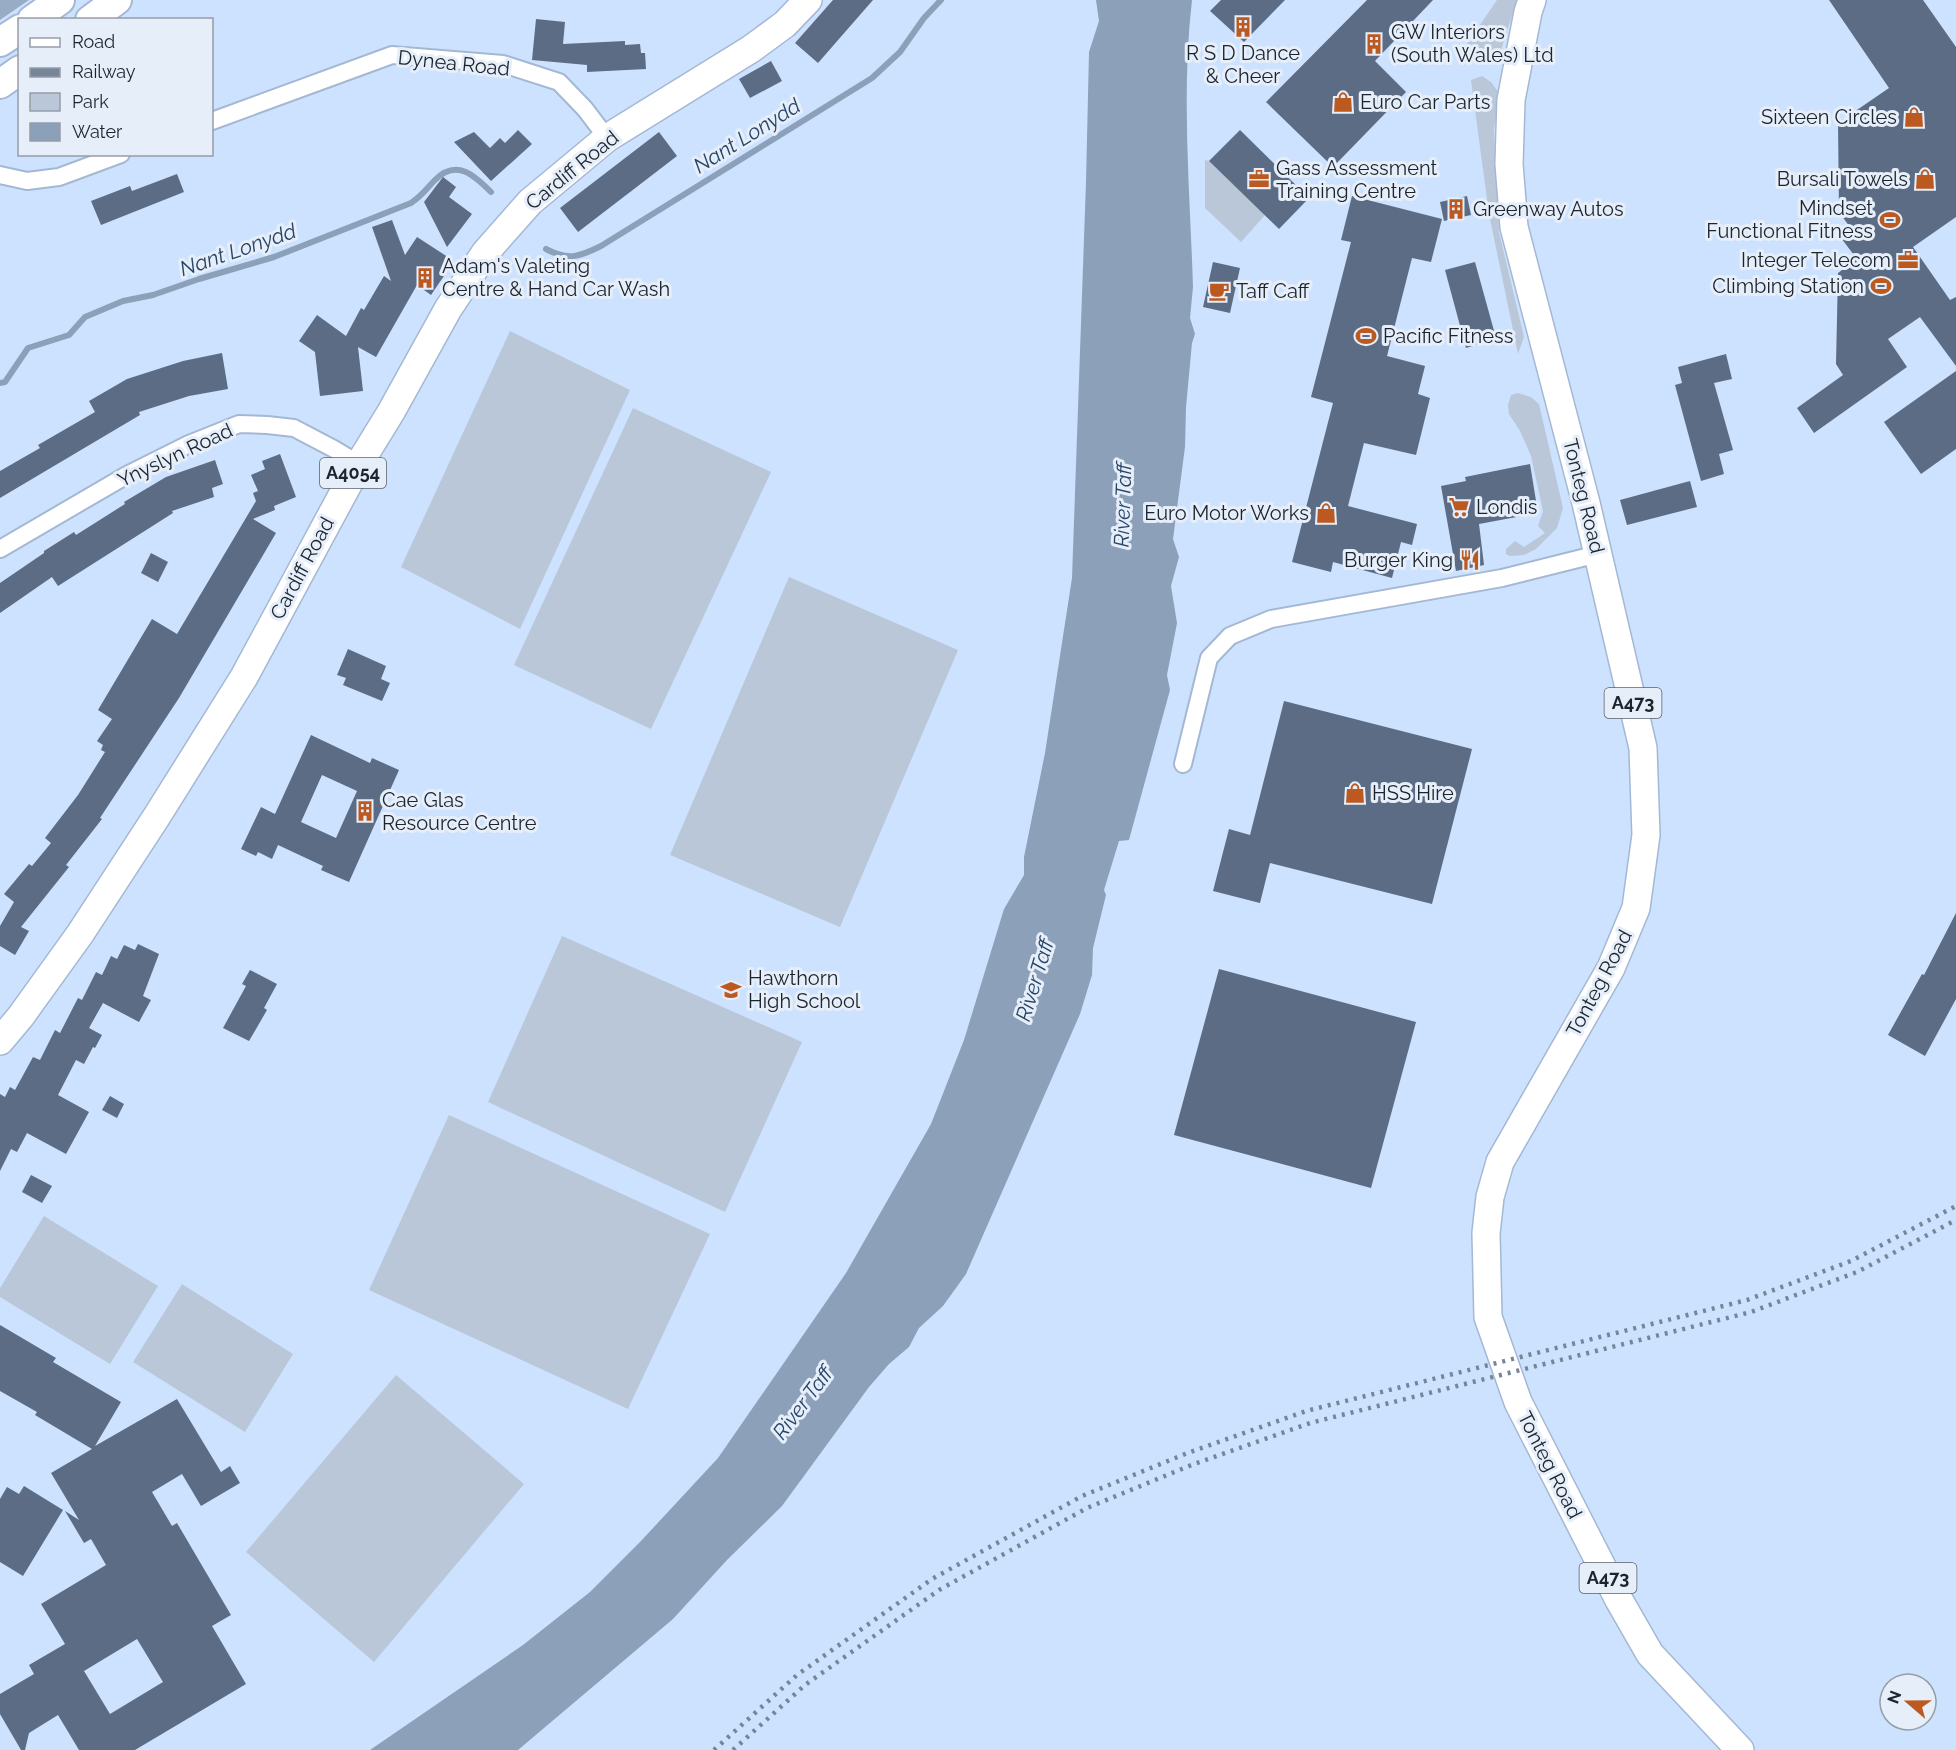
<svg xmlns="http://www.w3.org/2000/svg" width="1956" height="1750" viewBox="0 0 1956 1750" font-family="Raleway,sans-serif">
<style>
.green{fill:#b9c7d9}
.forest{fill:#99acc5}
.water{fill:#8da0b9}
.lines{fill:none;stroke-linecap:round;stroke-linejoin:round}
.stream{stroke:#8da0b9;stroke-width:6}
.building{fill:#5b6c84;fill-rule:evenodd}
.minor-casing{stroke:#a4b8d4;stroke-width:20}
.primary-casing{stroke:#a4b8d4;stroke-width:30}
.trunk-casing{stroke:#a4b8d4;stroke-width:32}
.minor{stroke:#fff;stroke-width:16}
.primary{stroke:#fff;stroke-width:27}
.trunk{stroke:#fff;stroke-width:28}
.rail{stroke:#768598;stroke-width:4.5;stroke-dasharray:3 6;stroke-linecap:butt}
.labels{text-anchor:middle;stroke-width:6;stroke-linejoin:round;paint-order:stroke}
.shield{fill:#e5eef9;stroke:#58616b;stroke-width:1.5}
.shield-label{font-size:18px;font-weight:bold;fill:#1c242e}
.poi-label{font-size:20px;fill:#1c242e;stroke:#e5eef9;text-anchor:start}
.street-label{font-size:20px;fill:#1c242e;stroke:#e5eef9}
.water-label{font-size:21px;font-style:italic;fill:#284469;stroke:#e5eef9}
</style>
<rect width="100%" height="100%" fill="#cde2ff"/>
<g class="green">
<path d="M1497 0H1517L1500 53 1490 58 1465 59 1460 54Z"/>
<path d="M1482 76 1491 82 1499 93 1494 130 1499 232 1524 337 1518 354 1489 214 1471 80Z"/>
<path d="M1205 160 1209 161 1265 215 1241 242 1205 208Z"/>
<path d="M510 331 630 390 520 629 401 567Z"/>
<path d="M1518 393 1531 397 1539 404 1563 508 1557 528 1536 549 1524 555 1510 556 1506 554V549L1515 541 1524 547 1545 533 1538 526 1543 511 1531 456 1520 431 1509 414 1508 405 1511 395Z"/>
<path d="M633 408 771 472 651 729 514 665Z"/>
<path d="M789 577 958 650 840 927 670 855Z"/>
<path d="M562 936 802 1042 725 1212 488 1102Z"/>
<path d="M449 1115 710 1234 628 1409 369 1290Z"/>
<path d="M44 1216 158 1286 110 1364 0 1297V1288Z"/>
<path d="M182 1284 293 1354 245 1432 133 1362Z"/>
<path d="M396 1375 524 1484 374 1662 246 1552Z"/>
</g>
<path class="forest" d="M0 0H29L0 20Z"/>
<path class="water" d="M1096 0H1192C1181 95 1190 191 1193 287L1190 318 1195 334 1192 343 1186 407 1185 447 1173 539 1179 557 1171 586 1177 623 1167 675 1170 690 1129 840 1119 841 1104 890 1106 895 1093 948 1092 975 1080 1014 966 1274 943 1306 919 1328 909 1347 889 1364 869 1387 782 1506 727 1560 673 1619 518 1750H370L523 1645 590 1592 641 1541 718 1458 846 1273 931 1124 964 1040 1004 909 1024 875V857L1045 753 1072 578 1086 182 1089 52 1099 21Z"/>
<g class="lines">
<g class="stream">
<path d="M546 249C568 261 579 257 601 246L872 78 900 52 924 18 941 0"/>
<path d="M0 383 5 382 28 348 69 335 85 317 123 301 153 295 199 279 274 257 411 203C423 195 426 189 435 180 457 158 475 176 491 192"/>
</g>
</g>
<g class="building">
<path d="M833 0H873L818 63 795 43Z"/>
<path d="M1221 0H1285L1244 42 1210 11Z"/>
<path d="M1367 0H1433L1375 61 1406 92 1333 167 1266 102Z"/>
<path d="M1829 0H1923L1956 47V217L1913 247 1950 300 1956 297V366L1920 317 1888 339 1907 367 1814 433 1797 408 1843 375 1836 364 1838 273 1857 259 1841 238 1852 230 1839 212 1838 123 1889 88Z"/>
<path d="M536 19 565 22 563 44 625 41V45L640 44 641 53H645L646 69 587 72V65L532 60Z"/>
<path d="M771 61 782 81 750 98 739 79Z"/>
<path d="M518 130 532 144 491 181 454 142 474 132 490 148 500 138 505 143Z"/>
<path d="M1240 130 1309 198 1279 229 1209 161Z"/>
<path d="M659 132 677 156 578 232 560 208Z"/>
<path d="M177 174 184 192 101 225 91 201 130 186 132 191Z"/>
<path d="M443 177 456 187 449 197 472 214 447 247 424 202Z"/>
<path d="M1352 196 1442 219 1431 262 1412 258 1387 356 1425 366 1418 394 1430 398 1416 455 1364 443 1348 506 1417 524 1412 545 1401 542 1392 578 1333 562 1331 572 1292 562 1333 403 1311 397 1351 242 1341 240Z"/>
<path d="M1467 196 1471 215 1444 221 1440 202Z"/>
<path d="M392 220 405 255 417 237 454 261 431 295 417 285 376 357 358 347 363 391 320 396 315 352 299 341 317 315 346 336 361 308 364 310 384 276 391 281 372 227Z"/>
<path d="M1213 262 1240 268 1230 313 1203 307Z"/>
<path d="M1475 262 1496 338 1466 348 1445 270Z"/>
<path d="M222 353 228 389 189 396 139 412 140 415 0 498V471L40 448 38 445 95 412 89 401 127 379 183 361Z"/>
<path d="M1726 354 1732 379 1714 383 1733 450 1719 454 1724 474 1701 481 1675 385 1682 383 1678 367Z"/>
<path d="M1956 371V449L1921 474 1884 422Z"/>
<path d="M280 454 296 497 274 506 275 510 253 519 276 533 179 698 100 818 102 819 66 865 69 867 21 927 29 931 15 955 0 946V926L14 902 4 894 29 864 32 866 51 843 45 838 78 795 105 752 101 750 103 745 97 741 112 719 98 710 152 619 177 634 256 501 253 493 258 491 251 475 265 469 262 461Z"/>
<path d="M215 460 223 484 212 488 214 497 172 511 173 513 58 586 52 577 0 613V583L44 553V551L74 532 76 535 125 504 124 502 166 477Z"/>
<path d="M1530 464 1538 513 1479 524 1484 565 1456 571 1441 486 1466 481 1465 477Z"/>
<path d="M1690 481 1697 507 1627 525 1620 500Z"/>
<path d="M151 553 168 562 158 582 141 573Z"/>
<path d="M348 649 386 666 381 679 390 683 382 701 343 685 346 678 337 675Z"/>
<path d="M1284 701 1472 749 1432 904 1270 863 1260 903 1213 891 1229 829 1250 835Z"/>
<path d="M311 735 370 763 372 758 399 770 349 882 321 870 323 866 278 845 272 859 258 852 256 856 241 849 261 807 275 814ZM322 775 357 791 336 838 301 822Z"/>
<path d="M1956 913V999L1925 1056 1888 1035 1922 974 1924 975Z"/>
<path d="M138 944 159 954 143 996 151 1000 139 1022 103 1003 89 1028 102 1035 95 1048 93 1047 84 1064 76 1060 58 1095 89 1112 66 1154 27 1133 17 1152 11 1149 0 1171V1094L5 1097 10 1087 15 1090 33 1057 40 1060 55 1030 60 1033 78 998 82 1000 96 972 102 975 111 956 117 959 124 945 135 950Z"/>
<path d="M1219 969 1416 1022 1371 1188 1174 1135Z"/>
<path d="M250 970 277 984 264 1008 267 1010 249 1041 223 1028 246 986 242 984Z"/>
<path d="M110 1096 124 1104 117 1118 102 1110Z"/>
<path d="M31 1175 52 1186 42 1203 22 1192Z"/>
<path d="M0 1325 56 1358 53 1362 121 1402 95 1446 177 1399 221 1472 230 1466 240 1483 201 1506 182 1474 152 1492 172 1526 177 1523 231 1615 212 1626 246 1684 135 1750H79L58 1715 29 1733 25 1750H21L0 1714V1694L34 1674 29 1665 65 1644 41 1604 106 1565 91 1539 84 1543 65 1511 79 1520 51 1473 92 1449 35 1415 37 1412 0 1391ZM137 1639 163 1682 110 1714 84 1671Z"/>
<path d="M24 1486 63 1510 23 1576 0 1562V1499L7 1487 19 1494Z"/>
</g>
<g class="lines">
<g class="minor-casing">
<g id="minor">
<path d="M212 121 392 55 503 64 559 82 585 109 607 138"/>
<path d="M0 175 27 181 59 177 121 154"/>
<path d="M0 549 127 475 189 444 239 424 267 425 294 428 334 449 359 464"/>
<path d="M1183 764 1209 658 1230 636 1271 619 1502 578 1598 554"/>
</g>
</g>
<g class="primary-casing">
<g id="primary">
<path d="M1532 0 1528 12 1511 100 1509 164 1514 227 1586 503 1643 748 1646 835 1636 908 1611 968 1500 1162 1490 1197 1486 1233 1488 1317 1518 1402 1619 1600 1650 1654 1740 1750"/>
<path d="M0 1041 21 1016 80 934 157 816 244 677 359 464 391 412 448 309 485 253 530 202 607 138 751 49 785 24 808 0"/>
</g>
</g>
<g class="trunk-casing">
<g id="trunk">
<path d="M32 20 60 0"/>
<path d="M90 20 117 0"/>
<path d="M0 42 20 29"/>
<path d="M0 84 20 70"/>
</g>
</g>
<use href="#minor" class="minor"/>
<use href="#primary" class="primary"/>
<use href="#trunk" class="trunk"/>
<g class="rail">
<path d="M714 1750 797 1675 932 1579 1082 1496 1190 1452 1306 1411 1747 1300 1851 1261 1956 1206"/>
<path d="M733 1750 805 1685 939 1590 1087 1508 1194 1464 1310 1423 1751 1312 1857 1272 1956 1220"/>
</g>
</g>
<defs>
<g id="building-bare" transform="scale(1.62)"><path d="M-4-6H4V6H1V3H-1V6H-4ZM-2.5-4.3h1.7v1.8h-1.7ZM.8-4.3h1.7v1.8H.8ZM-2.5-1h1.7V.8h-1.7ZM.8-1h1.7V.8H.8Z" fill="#bc5921" stroke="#e5eef9" stroke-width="2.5" paint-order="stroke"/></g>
<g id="shop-bare" transform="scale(1.62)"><path d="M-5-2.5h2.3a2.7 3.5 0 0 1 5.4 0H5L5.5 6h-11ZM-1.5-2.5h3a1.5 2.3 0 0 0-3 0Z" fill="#bc5921" stroke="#e5eef9" stroke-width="2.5" paint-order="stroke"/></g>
<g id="office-bare" transform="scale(1.62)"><path d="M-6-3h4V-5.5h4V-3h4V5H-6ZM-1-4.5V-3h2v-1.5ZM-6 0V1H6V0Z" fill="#bc5921" stroke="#e5eef9" stroke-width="2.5" paint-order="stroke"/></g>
<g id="stadium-bare" transform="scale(1.62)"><path d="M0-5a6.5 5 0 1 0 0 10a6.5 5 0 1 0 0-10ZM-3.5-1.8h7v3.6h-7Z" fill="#bc5921" stroke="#e5eef9" stroke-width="2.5" paint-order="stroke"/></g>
<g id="cafe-bare" transform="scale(1.62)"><path d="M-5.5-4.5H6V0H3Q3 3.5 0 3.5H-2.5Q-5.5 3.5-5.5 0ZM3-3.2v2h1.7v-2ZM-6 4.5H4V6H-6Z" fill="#bc5921" stroke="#e5eef9" stroke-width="2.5" paint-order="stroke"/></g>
<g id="supermarket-bare" transform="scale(1.62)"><path d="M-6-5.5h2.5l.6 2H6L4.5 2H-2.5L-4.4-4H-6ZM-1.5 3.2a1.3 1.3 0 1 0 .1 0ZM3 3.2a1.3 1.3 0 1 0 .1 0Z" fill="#bc5921" stroke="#e5eef9" stroke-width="2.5" paint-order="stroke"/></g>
<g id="restaurant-bare" transform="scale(1.62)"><path d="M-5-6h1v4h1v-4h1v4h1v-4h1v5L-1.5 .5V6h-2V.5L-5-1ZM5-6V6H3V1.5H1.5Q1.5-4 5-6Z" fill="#bc5921" stroke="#e5eef9" stroke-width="2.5" paint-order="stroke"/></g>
<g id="school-bare" transform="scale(1.62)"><path d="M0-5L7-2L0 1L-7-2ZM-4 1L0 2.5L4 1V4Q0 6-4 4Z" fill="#bc5921" stroke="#e5eef9" stroke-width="2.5" paint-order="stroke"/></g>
</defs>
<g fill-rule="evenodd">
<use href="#building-bare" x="1243" y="27"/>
<use href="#building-bare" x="1374" y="44"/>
<use href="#shop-bare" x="1343" y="102"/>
<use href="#shop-bare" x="1914" y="117"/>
<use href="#office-bare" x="1259" y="179"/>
<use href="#shop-bare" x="1925" y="179"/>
<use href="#building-bare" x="1456" y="209"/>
<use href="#stadium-bare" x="1890" y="220"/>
<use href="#office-bare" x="1908" y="260"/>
<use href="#building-bare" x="425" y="278"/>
<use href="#stadium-bare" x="1881" y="286"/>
<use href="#cafe-bare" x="1219" y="291"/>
<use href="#stadium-bare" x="1366" y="336"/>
<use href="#supermarket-bare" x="1459" y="507"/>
<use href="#shop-bare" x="1326" y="513"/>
<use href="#restaurant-bare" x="1470" y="560"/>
<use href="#shop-bare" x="1355" y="793"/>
<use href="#building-bare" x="365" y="811"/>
<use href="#school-bare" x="731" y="990"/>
</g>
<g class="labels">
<g class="shield">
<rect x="320" y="458" width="66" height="30" rx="4.5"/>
<rect x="1604.5" y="688" width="57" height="30" rx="4.5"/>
<rect x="1579.5" y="1563" width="57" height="30" rx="4.5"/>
</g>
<g class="shield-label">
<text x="353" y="479">A4054</text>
<text x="1633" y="709">A473</text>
<text x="1608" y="1584">A473</text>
</g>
<g class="poi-label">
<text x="1391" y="39">GW Interiors<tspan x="1391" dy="23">(South Wales) Ltd</tspan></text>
<text x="1243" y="60" text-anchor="middle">R S D Dance<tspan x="1243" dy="23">&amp; Cheer</tspan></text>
<text x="1360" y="109">Euro Car Parts</text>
<text x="1897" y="124" text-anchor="end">Sixteen Circles</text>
<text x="1276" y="175">Gass Assessment<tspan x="1276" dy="23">Training Centre</tspan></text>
<text x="1908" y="186" text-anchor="end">Bursali Towels</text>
<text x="1873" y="215" text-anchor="end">Mindset<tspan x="1873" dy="23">Functional Fitness</tspan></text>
<text x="1473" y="216">Greenway Autos</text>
<text x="1891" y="267" text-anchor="end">Integer Telecom</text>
<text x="442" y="273">Adam's Valeting<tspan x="442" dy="23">Centre &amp; Hand Car Wash</tspan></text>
<text x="1864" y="293" text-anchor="end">Climbing Station</text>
<text x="1236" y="298">Taff Caff</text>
<text x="1383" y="343">Pacific Fitness</text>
<text x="1476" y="514">Londis</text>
<text x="1309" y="520" text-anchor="end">Euro Motor Works</text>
<text x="1453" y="567" text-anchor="end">Burger King</text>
<text x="1372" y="800">HSS Hire</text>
<text x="382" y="807">Cae Glas<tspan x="382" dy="23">Resource Centre</tspan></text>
<text x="748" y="985">Hawthorn<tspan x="748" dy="23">High School</tspan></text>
</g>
<g class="street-label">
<text transform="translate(454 63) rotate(6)" y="7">Dynea Road</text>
<text transform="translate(572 170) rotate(-39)" y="7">Cardiff Road</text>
<text transform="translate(175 455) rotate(-25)" y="7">Ynyslyn Road</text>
<text transform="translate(1584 496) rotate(76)" y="7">Tonteg Road</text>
<text transform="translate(302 568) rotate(-62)" y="7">Cardiff Road</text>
<text transform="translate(1599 983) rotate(-62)" y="7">Tonteg Road</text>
<text transform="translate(1550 1465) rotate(63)" y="7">Tonteg Road</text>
</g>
<g class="water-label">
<text transform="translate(747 136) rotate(-32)" y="7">Nant Lonydd</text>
<text transform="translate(238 250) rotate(-19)" y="7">Nant Lonydd</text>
<text transform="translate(1123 505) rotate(-88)" y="7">River Taff</text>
<text transform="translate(1035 980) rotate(-73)" y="7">River Taff</text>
<text transform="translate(803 1403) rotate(-53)" y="7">River Taff</text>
</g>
</g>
<rect x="18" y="18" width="195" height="138" fill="#e5eef9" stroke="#959da8" stroke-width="1.5"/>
<rect x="30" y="38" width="30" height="9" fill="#ffffff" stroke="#959da8" stroke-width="1.5"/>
<text x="72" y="48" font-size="18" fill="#1c242e">Road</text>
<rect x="30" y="68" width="30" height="9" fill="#768598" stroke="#959da8" stroke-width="1.5"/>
<text x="72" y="78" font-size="18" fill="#1c242e">Railway</text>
<rect x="30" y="93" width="30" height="18" fill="#b9c7d9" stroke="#959da8" stroke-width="1.5"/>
<text x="72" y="108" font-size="18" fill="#1c242e">Park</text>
<rect x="30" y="123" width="30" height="18" fill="#8da0b9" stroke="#959da8" stroke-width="1.5"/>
<text x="72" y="138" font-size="18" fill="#1c242e">Water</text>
<g transform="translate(1908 1702) rotate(290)"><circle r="28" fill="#e5eef9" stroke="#959da8" stroke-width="1.5"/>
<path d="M0-4.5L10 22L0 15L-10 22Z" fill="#bc5921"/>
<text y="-9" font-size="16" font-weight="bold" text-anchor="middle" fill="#1c242e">N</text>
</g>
</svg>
